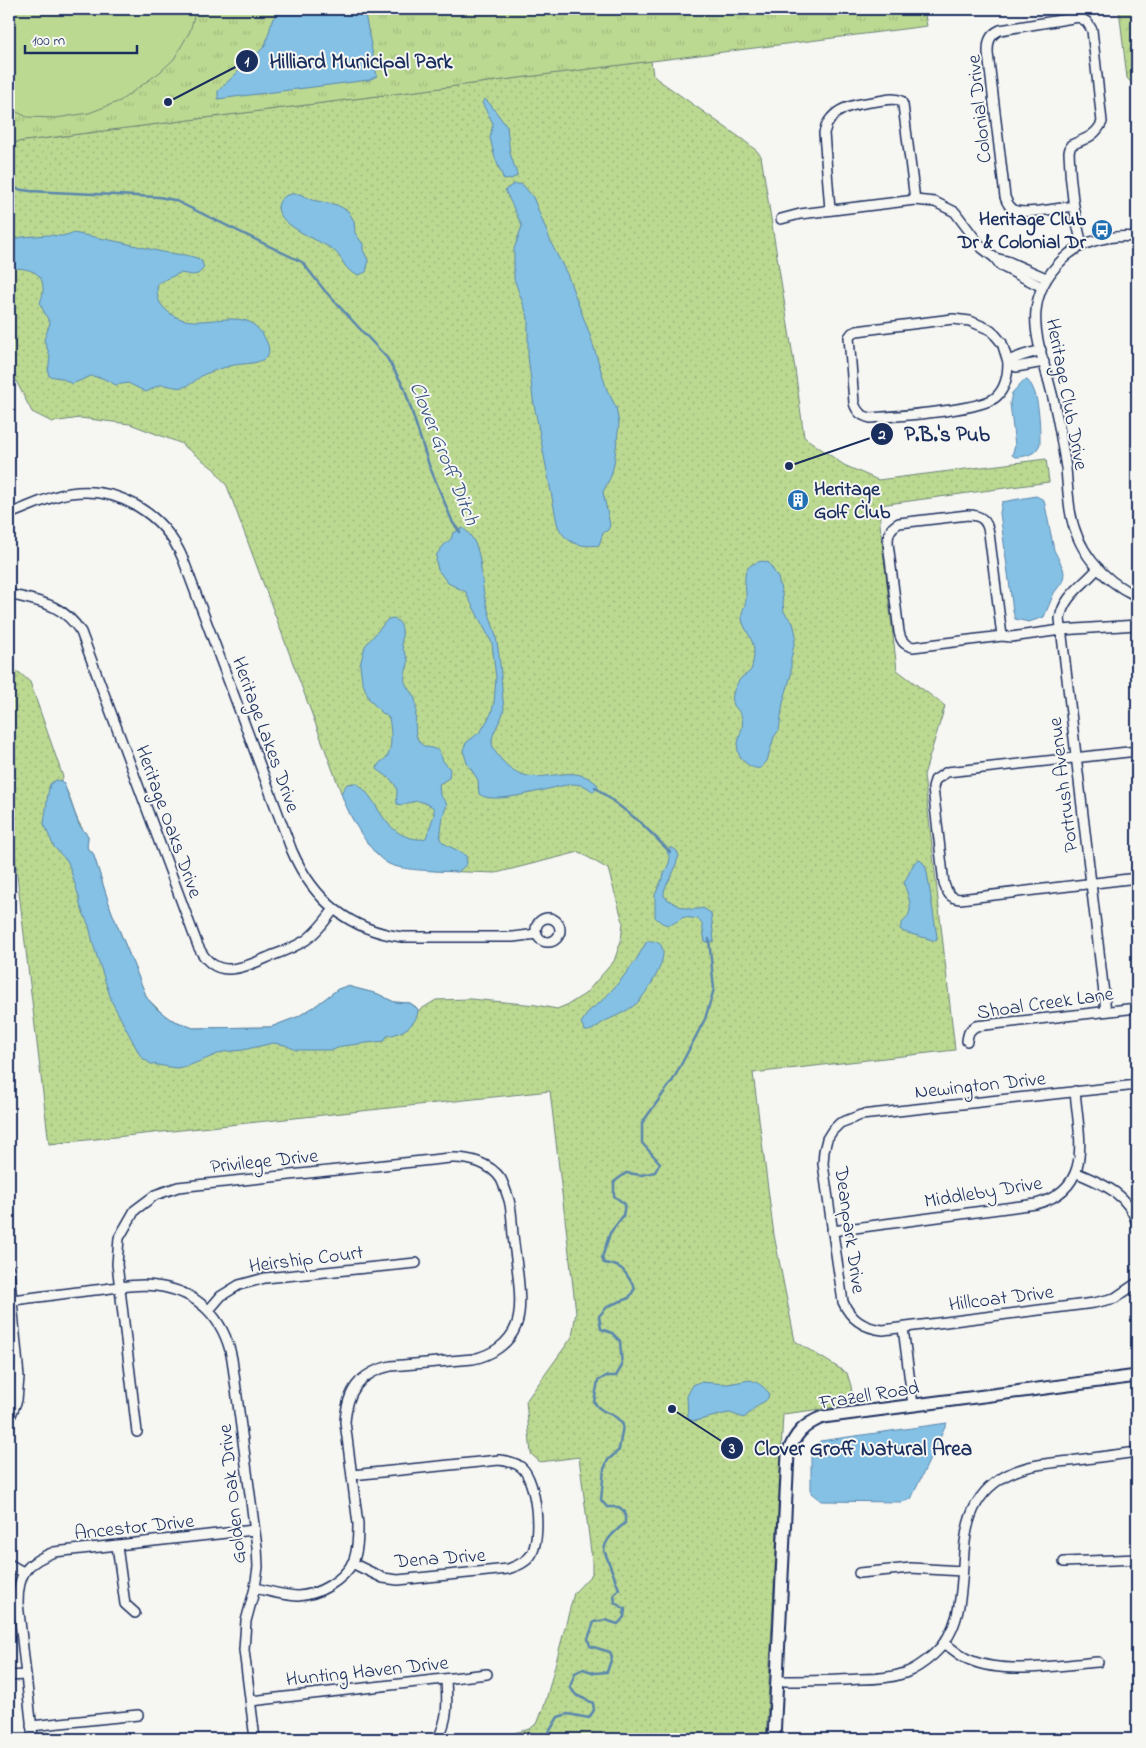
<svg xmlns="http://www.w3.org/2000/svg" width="1146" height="1748" viewBox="0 0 1146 1748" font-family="'Indie Flower',sans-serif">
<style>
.grass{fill:url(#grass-dots);stroke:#6c8478}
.forest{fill:url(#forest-crowns);stroke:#6c8478}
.park{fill:url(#park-tufts);stroke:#6c8478}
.pitch{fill:#bcd991;stroke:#6c8478}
.water{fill:#84c1e4;stroke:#5a87ae}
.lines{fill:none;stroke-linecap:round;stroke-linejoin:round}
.stream{stroke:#5a87ae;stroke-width:2.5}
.street-casing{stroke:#1b2f5e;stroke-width:12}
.secondary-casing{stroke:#1b2f5e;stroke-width:15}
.street{stroke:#f6f6f2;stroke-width:9}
.secondary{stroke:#f6f6f2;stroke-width:11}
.labels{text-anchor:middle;stroke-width:4;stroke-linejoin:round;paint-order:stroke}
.street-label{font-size:20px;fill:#1b2f5e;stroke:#f6f6f2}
.poi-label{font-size:20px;font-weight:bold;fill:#1b2f5e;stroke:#f6f6f2;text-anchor:end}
.water-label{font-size:21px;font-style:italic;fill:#355480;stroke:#f6f6f2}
.leader{fill:none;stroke:#1b2f5e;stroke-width:2}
.callout-dot{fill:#1b2f5e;stroke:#f6f6f2;stroke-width:2}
.mark-label{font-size:15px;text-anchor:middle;font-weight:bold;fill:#fff}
.callout-label{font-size:21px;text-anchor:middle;font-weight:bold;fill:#1b2f5e;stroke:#f6f6f2;stroke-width:4;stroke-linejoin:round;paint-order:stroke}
</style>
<defs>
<pattern id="grass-dots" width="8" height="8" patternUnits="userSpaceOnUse" patternTransform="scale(1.25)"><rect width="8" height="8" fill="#bcd991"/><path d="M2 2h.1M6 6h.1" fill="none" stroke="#a1bb7f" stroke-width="1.8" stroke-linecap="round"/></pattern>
<pattern id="forest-crowns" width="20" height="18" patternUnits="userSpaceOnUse" patternTransform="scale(1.25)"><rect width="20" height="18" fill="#bcd991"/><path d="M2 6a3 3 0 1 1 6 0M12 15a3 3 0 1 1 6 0" fill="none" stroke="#a1bb7f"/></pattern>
<pattern id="park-tufts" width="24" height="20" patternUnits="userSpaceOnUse" patternTransform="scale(1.25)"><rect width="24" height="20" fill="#bcd991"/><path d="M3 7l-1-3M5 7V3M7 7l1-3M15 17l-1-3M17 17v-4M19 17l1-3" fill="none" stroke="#a1bb7f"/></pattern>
</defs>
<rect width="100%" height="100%" fill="#f6f6f2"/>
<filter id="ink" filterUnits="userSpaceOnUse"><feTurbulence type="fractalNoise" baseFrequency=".02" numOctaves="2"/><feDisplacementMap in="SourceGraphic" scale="10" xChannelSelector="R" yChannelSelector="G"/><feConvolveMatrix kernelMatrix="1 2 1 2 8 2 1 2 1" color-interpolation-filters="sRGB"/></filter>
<g filter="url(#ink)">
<path class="grass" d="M651 61 653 75 657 79 742 139 757 151 761 156 795 369 804 437 844 465 878 480 1046 459 1049 482 880 505V524L897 670 945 706 924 775 955 1050 753 1073 774 1235 795 1341 847 1373 851 1386 853 1405 783 1414 766 1739H507L510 1734 530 1729 538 1722 546 1700 574 1593 592 1574V1560L579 1457 540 1462 531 1454 526 1401 572 1337 576 1312 550 1091 49 1144 9 808V669L20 673 30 682 63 777 61 781C73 796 72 819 88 836L87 848 93 853 111 910 147 998 163 1014 170 1019 193 1028 271 1027 297 1017 314 1007 338 989 347 986 378 994 394 1002 410 1003 416 1007 418 1011 436 1000 470 999 536 1005 557 1009 569 1004 585 994 614 961 621 941 623 922 608 869 579 852 496 873 438 871 401 867 389 864 376 854 352 818 345 803 227 486 214 469 180 443 130 424 80 418 52 422 32 412 9 367V143Z"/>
<path class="forest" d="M1119 9H1137V89L1127 78Z"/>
<path class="park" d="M9 9H924L927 26 9 143Z"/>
<path class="pitch" d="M9 9H196L190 31 174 59 160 72 120 101 89 113 56 118 27 117 9 108Z"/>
<g class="water">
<path d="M286 9H364L377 76 369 80 218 99V91L265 46 273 18Z"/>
<path d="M485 99 491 105 507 127 510 153 517 174V176L511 179 504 180 495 158 490 138 493 123 482 103Z"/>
<path d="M514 184H520L523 185 533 197 553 247 567 274 590 335 607 390 616 407 619 424 614 464 611 476 603 492 610 525 608 530 603 533 599 545C579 548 563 542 557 523L533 399 528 355V317L514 279V249L522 226 505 190Z"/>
<path d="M292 194H300L312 200 337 205 348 211 354 221 355 233 363 244V250L368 260V264L366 272 359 275C343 272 344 257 332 249 319 240 271 223 279 203 282 197 286 195 292 194Z"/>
<path d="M73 233C102 238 130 244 158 251 172 255 188 253 201 260L204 268 198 274 192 275 180 273 158 283C156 291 157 301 164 308 187 333 219 313 247 321 258 324 278 351 264 359 254 365 241 363 230 366 222 368 213 371 205 374 197 378 191 386 183 387 176 389 167 384 160 385 155 386 152 390 146 392L128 383 116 385 102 378 91 376 72 384 61 378 49 376 48 372 50 356 44 340 50 323 40 304C41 298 44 294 43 288 43 269 23 268 9 268V241L22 237 48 235 62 236Z"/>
<path d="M1027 380C1040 390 1040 429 1040 444 1036 455 1024 457 1015 457L1012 455 1015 446 1010 403 1012 393 1023 381Z"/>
<path d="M1036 496 1044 500 1054 550 1063 568 1064 573 1063 581 1054 593 1044 617 1029 622 1015 619 1013 611 1000 513 1002 502Z"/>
<path d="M463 528C485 545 479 575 485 599 488 611 492 622 495 633 501 658 501 684 504 709 502 721 493 729 492 741 492 748 496 753 500 758 534 799 566 755 598 785L594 792 585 786 575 784C554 785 495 807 479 794L478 780 467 763 463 750 466 743 481 731 491 714 494 703 496 678 492 643 468 597 466 592 448 583 438 570 436 561 437 554 444 545 451 539 453 533Z"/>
<path d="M763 561 769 563 778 578 782 594 784 612 793 623 796 635 791 659V675L783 703 779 730 774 737 767 761 761 768C755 769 751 767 747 764 727 750 746 732 742 718 740 708 730 708 733 694 734 689 738 681 742 677 745 675 749 673 751 670 753 665 754 656 754 651 754 639 744 630 742 619 741 612 745 607 746 600 747 583 737 565 763 561Z"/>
<path d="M394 618C406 626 401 634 402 645 403 651 407 655 408 660 409 667 403 673 405 682 407 689 413 693 415 699 419 712 410 733 421 744 425 748 433 747 439 751L443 761 450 769 449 778 439 784 440 795 447 804 443 816 440 839C445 847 459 849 466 856L467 864 458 872C441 871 403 871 389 864 370 855 347 812 341 793L347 784 356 783C379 798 380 830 411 838 416 839 421 840 426 838L434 815V808C419 799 418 800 402 805L397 804C396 799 397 795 397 791 395 779 385 776 377 769 378 761 383 762 387 757 393 748 391 728 389 718L380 711 369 699 362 681 360 665 365 646 388 619Z"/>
<path d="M56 780 61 781 64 784 79 825 88 836 87 848 93 853 111 910 147 998 157 1009 170 1019 193 1028 271 1027 297 1017 314 1007 338 989 347 986 378 994 394 1002 410 1003 418 1009C418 1025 401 1034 387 1036L384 1041 342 1046 333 1050H296L285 1045 273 1043 243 1050 223 1052 188 1066 176 1068 151 1064 141 1057 112 1002 94 947 89 926 80 905 79 897 68 862 54 847 44 824 48 793 50 784Z"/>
<path d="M671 847 677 851 679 856C677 860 676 864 675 868 672 878 663 886 664 896 675 906 689 912 703 908L711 913 714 941 705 942 702 924 698 919 684 917C672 924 668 930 655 917V895L669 863 670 858 667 852Z"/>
<path d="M919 859 925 865 927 872 937 937 936 941 904 932 900 929C901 922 905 921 908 916 914 905 906 893 904 883L914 863Z"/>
<path d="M647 941C684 938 647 994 636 1004 626 1012 616 1016 605 1021 598 1025 593 1032 585 1031L581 1023 589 1011 604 999 620 981 636 960Z"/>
<path d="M750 1380C758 1382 764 1387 769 1393 768 1402 764 1401 758 1405 753 1409 749 1414 744 1418L730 1413 724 1414 695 1421 691 1420 688 1418 687 1396 693 1385 700 1382 728 1384Z"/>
<path d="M947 1423 911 1499 902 1502 821 1501 811 1493V1452L820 1441Z"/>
</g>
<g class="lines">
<g class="stream">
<path d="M9 188 30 191 159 197 174 200 302 262 325 291 387 358 404 387 429 465 453 523 460 532"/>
<path d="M595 787 640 822 670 852"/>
<path d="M545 1739 558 1717 568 1714 589 1718 594 1710 593 1703 576 1695 570 1687 575 1673 583 1669 595 1673 607 1672 612 1657 610 1652 590 1646 588 1639 594 1622 605 1620 618 1624 624 1617 625 1609 615 1603 614 1595 619 1589 604 1550C606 1538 616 1531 625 1523V1512L619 1507H607L601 1500 604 1469 608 1460 619 1450 623 1425C613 1410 603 1416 594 1402L598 1381 606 1376H616L622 1366 620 1341 612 1333 601 1329 599 1316 608 1306 629 1298 635 1288C624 1271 625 1266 604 1263L602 1258 610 1233 623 1216 625 1204 614 1196V1182L626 1173 642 1175 655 1172 660 1163 642 1143V1123L673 1080 705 1019 714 989 709 939"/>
</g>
<g class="street-casing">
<g id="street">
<path d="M1074 206C1062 208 1023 215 1014 210 1009 207 1007 203 1005 197L988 53C988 42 989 35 1000 30L1079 17 1087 22 1092 30 1102 122C1096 136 1085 139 1071 145L1069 152C1070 183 1074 215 1082 245"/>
<path d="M830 210 824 133C830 107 855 104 878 101 886 100 894 97 901 101L903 105 915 200"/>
<path d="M781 219 800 214 915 200 935 202 955 212 982 248 995 258 1001 266 1042 287"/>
<path d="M1137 237C1110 235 1084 239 1063 259 1012 308 1046 354 1056 412 1060 430 1063 449 1066 468 1067 482 1068 496 1070 510 1076 549 1101 580 1137 596"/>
<path d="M995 258 1007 261 1046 278"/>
<path d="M1008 362C1008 374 1006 388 996 397 980 411 895 416 871 418 861 416 857 412 854 403L849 337 852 333 857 331 887 327 953 319 970 321 991 330 1002 343 1008 362 1016 367 1044 362"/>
<path d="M1008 362C1018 355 1030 354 1041 350"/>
<path d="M9 514C29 507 49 496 70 493 119 486 164 514 183 559L292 851C313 899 349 930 402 937H513L537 934"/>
<path d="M1098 568C1084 585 1063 596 1060 619L1106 1011"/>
<path d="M9 594C40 602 62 603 81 632L198 946C215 982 242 968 271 956 282 952 295 947 306 940 317 932 326 920 334 909"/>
<path d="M1002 636 989 533C987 520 981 515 968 515L899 523C890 528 888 533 888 543L899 632C901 641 904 645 913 647L1002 636 1011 637 1061 630 1137 625"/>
<path d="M1137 751 947 772 935 780 933 788 944 884C948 894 950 898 960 899L1137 878"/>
<circle cx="548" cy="930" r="12"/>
<path d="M967 1041C968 1033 969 1030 976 1026L1137 1008"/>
<path d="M1137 1085 861 1115 840 1123 832 1131 827 1139 824 1151 823 1164 843 1302C851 1320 864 1328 883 1330L1094 1303 1115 1298 1137 1283"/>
<path d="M1077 1173C1103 1184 1129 1194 1137 1224"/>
<path d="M832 1231 1036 1204C1094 1188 1079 1138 1075 1091"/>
<path d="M9 1269 19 1377 17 1400 9 1420"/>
<path d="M12 1300C40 1297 67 1293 95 1290 115 1288 136 1283 156 1286 198 1291 224 1318 232 1359L257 1547 258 1567 255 1588 246 1621 244 1650 255 1739"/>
<path d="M209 1310 221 1296 239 1285 265 1278 416 1263"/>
<path d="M903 1328 913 1405"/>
<path d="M137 1432 117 1264 119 1238 135 1210 155 1195 178 1187 450 1158C469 1157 490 1163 501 1179 504 1185 507 1194 509 1200 512 1211 512 1224 513 1235 515 1257 525 1305 516 1326 509 1344 492 1355 473 1359L391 1366C359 1373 347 1391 345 1422L358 1524C358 1536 358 1551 353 1562 343 1581 318 1595 298 1596 284 1596 269 1591 255 1588"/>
<path d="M352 1475 499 1460C507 1461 515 1462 521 1467 537 1480 542 1538 531 1555 526 1563 516 1566 508 1569L398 1580 383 1578 352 1563"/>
<path d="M117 1546 125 1604 135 1613"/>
<path d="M1064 1562 1137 1559"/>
<path d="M9 1564 23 1572"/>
<path d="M859 1573 911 1568 962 1571"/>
<path d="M944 1643C953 1649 961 1657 970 1660 1004 1675 1061 1665 1098 1662"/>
<path d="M9 1676 25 1675"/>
<path d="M777 1681C805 1681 832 1681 860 1679 875 1679 891 1678 905 1673 916 1669 925 1662 933 1655 989 1606 933 1514 1007 1475 1026 1465 1049 1463 1070 1461 1092 1458 1115 1455 1137 1452"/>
<path d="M251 1701 487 1674"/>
<path d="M31 1726 138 1715"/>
<path d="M33 1739 18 1603C18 1573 26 1563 54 1552L254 1530"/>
<path d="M438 1739C449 1716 447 1704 446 1679"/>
</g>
</g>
<g class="secondary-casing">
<path id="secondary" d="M774 1739 788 1454C794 1435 804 1424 823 1417L1137 1376"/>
</g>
<use href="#street" class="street"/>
<use href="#secondary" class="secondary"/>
</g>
</g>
<defs>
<g id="bus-disc" transform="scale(1.125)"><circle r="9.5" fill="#1f6fb2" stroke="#f6f6f2"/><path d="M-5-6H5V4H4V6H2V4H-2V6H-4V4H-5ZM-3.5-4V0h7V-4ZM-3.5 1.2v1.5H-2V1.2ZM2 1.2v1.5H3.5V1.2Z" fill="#fff"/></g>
<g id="building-disc" transform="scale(1.125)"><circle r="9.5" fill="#1f6fb2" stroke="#f6f6f2"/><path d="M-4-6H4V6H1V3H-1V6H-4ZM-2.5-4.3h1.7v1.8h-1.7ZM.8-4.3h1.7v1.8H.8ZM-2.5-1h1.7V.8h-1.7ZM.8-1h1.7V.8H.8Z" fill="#fff"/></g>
</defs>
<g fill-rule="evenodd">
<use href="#bus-disc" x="1102" y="230"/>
<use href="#building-disc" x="798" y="500"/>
</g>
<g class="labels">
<g class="street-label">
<text transform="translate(978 109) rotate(-96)" y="7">Colonial Drive</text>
<text transform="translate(1068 394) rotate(79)" y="7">Heritage Club Drive</text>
<text transform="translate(267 734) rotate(70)" y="7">Heritage Lakes Drive</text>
<text transform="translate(1062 785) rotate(-97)" y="7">Portrush Avenue</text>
<text transform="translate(170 821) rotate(70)" y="7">Heritage Oaks Drive</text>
<text transform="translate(1045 1002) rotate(-8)" y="7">Shoal Creek Lane</text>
<text transform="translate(980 1084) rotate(-6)" y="7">Newington Drive</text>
<text transform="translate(264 1160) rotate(-6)" y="7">Privilege Drive</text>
<text transform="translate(983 1191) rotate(-9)" y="7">Middleby Drive</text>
<text transform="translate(851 1230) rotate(82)" y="7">Deanpark Drive</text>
<text transform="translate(306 1258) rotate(-7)" y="7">Heirship Court</text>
<text transform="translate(1001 1297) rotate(-7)" y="7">Hillcoat Drive</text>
<text transform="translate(869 1394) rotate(-9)" y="7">Frazell Road</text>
<text transform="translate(231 1494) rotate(-96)" y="7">Golden Oak Drive</text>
<text transform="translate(134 1526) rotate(-6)" y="7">Ancestor Drive</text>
<text transform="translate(440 1557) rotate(-4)" y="7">Dena Drive</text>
<text transform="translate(367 1670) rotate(-6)" y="7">Hunting Haven Drive</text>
</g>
<g class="poi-label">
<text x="1086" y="225">Heritage Club<tspan x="1086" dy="23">Dr &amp; Colonial Dr</tspan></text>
<text x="814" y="495" text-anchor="start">Heritage<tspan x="814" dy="23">Golf Club</tspan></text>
</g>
<g class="water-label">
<text transform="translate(445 453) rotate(68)" y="7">Clover Groff Ditch</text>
</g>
</g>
<path class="leader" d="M168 102L247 61M789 466L882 434M672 1409L732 1448"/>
<g class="callout-dot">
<circle cx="168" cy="102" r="5"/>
<circle cx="789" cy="466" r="5"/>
<circle cx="672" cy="1409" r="5"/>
<circle cx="247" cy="61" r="12"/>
<circle cx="882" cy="434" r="12"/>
<circle cx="732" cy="1448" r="12"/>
</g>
<g class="mark-label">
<text x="247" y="66">1</text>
<text x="882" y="439">2</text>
<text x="732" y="1453">3</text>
</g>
<g class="callout-label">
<text x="361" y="68">Hilliard Municipal Park</text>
<text x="947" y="441">P.B.'s Pub</text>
<text x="863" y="1455">Clover Groff Natural Area</text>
</g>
<rect width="1146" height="1748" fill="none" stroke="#f6f6f2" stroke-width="30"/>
<rect x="15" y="15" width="1116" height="1718" fill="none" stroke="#1b2f5e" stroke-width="2" filter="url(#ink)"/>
<path d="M25 45v8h112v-8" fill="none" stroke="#1b2f5e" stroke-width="2.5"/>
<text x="32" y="45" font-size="15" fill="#1b2f5e" stroke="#f6f6f2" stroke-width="4" paint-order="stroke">100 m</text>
</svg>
